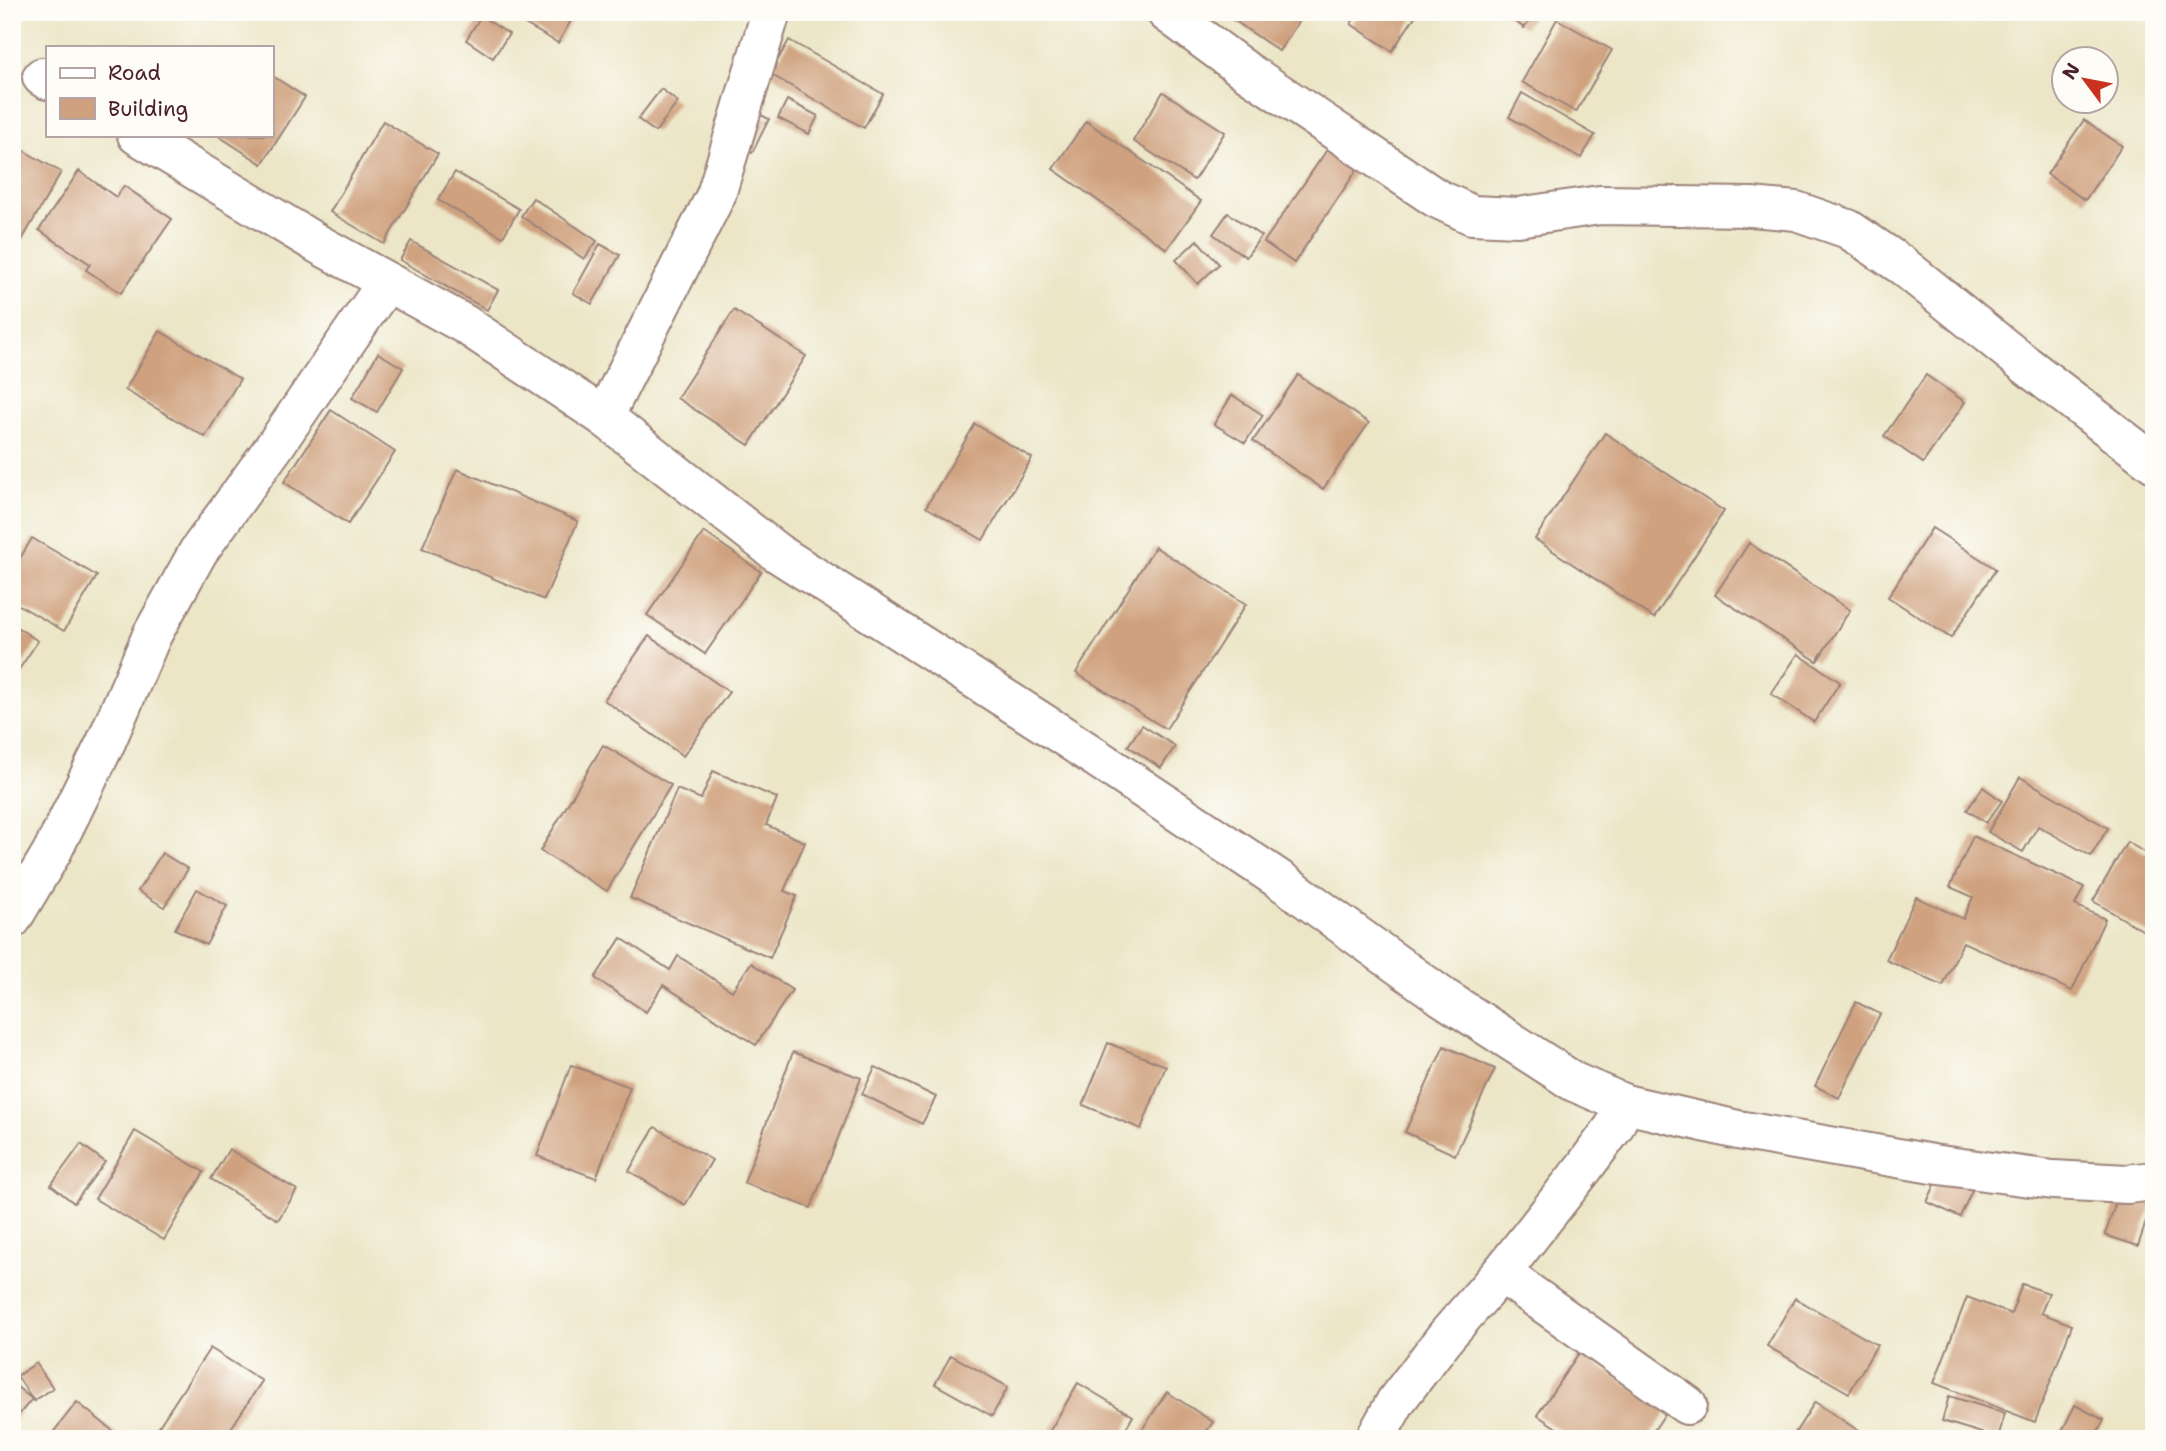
<svg xmlns="http://www.w3.org/2000/svg" width="2166" height="1451" viewBox="0 0 2166 1451" font-family="'Shantell Sans',sans-serif">
<style>
.building{fill:#cfa17e}
.lines{fill:none;stroke-linecap:round;stroke-linejoin:round}
.minor-casing{stroke:#9b8279;stroke-width:42}
.minor{stroke:#fff;stroke-width:38}
</style>
<rect width="100%" height="100%" fill="#fdfcf7"/>
<filter id="ink" filterUnits="userSpaceOnUse"><feTurbulence type="fractalNoise" baseFrequency=".0143" numOctaves="2"/><feDisplacementMap in="SourceGraphic" scale="14" xChannelSelector="R" yChannelSelector="G"/><feConvolveMatrix kernelMatrix="1 2 1 2 8 2 1 2 1" color-interpolation-filters="sRGB"/></filter>
<filter id="wash" filterUnits="userSpaceOnUse"><feTurbulence type="fractalNoise" baseFrequency=".00686" numOctaves="4" result="noise"/><feDisplacementMap in="SourceGraphic" scale="28" xChannelSelector="R" yChannelSelector="G"/><feGaussianBlur stdDeviation="1.57" result="paint"/><feColorMatrix in="noise" values="0 0 0 0 0 0 0 0 0 0 0 0 0 0 0 0 0 1.4 0 .05"/><feComposite in="paint" operator="in"/></filter>
<g filter="url(#wash)">
<rect width="100%" height="100%" fill="#ece6c7"/>
<g id="blocks">
<g class="building">
<path d="M515 12H576L558 43 513 17Z"/>
<path d="M1222 12H1305L1279 51Z"/>
<path d="M1358 12H1418L1392 51 1351 24Z"/>
<path d="M1503 12H1537L1524 28Z"/>
<path d="M481 16 509 34 493 58 466 40Z"/>
<path d="M1557 19 1612 50 1576 112 1522 82Z"/>
<path d="M789 40 883 94 864 128 770 74Z"/>
<path d="M271 75 305 97 262 164 217 135H271Z"/>
<path d="M661 89 678 102 655 132 638 119Z"/>
<path d="M1163 92 1225 132 1194 180 1133 141Z"/>
<path d="M1522 93 1595 135 1581 158 1509 117Z"/>
<path d="M787 100 818 116 809 134 778 118Z"/>
<path d="M751 110 769 119 752 153 734 145Z"/>
<path d="M2084 120 2122 146 2085 200 2047 174Z"/>
<path d="M383 121 438 154 384 244 330 212Z"/>
<path d="M1086 121 1201 201 1167 249 1053 169Z"/>
<path d="M1333 141 1363 161 1294 263 1264 242Z"/>
<path d="M12 144 61 172 22 240 12 235Z"/>
<path d="M79 171 116 197 124 186 172 219 121 293 86 270 90 264 39 230Z"/>
<path d="M455 172 519 209 503 237 438 200Z"/>
<path d="M533 198 597 241 584 259 521 216Z"/>
<path d="M1228 213 1261 236 1246 257 1213 234Z"/>
<path d="M1197 240 1219 264 1198 284 1176 260Z"/>
<path d="M411 241 498 290 487 310 400 260Z"/>
<path d="M600 244 620 255 592 304 573 293Z"/>
<path d="M734 310 806 356 749 445 677 398Z"/>
<path d="M160 331 240 379 205 437 125 390Z"/>
<path d="M378 353 403 368 377 412 352 398Z"/>
<path d="M1298 375 1369 423 1323 489 1253 441Z"/>
<path d="M1926 375 1965 402 1923 463 1884 436Z"/>
<path d="M1232 395 1263 415 1245 443 1214 424Z"/>
<path d="M331 410 395 452 348 524 284 482Z"/>
<path d="M975 424 1032 458 983 540 926 507Z"/>
<path d="M1605 433 1724 511 1654 618 1535 539Z"/>
<path d="M457 469 578 521 544 600 422 548Z"/>
<path d="M1932 528 1996 569 1951 638 1888 597Z"/>
<path d="M704 532 761 572 705 654 647 615Z"/>
<path d="M32 538 97 576 64 631 12 601V572Z"/>
<path d="M1749 543 1850 610 1817 661 1715 595Z"/>
<path d="M1155 547 1246 604 1166 729 1076 673Z"/>
<path d="M12 624 38 641 12 680Z"/>
<path d="M649 636 729 692 683 756 604 700Z"/>
<path d="M1798 654 1840 682 1814 722 1771 694Z"/>
<path d="M1142 725 1175 746 1161 768 1128 746Z"/>
<path d="M603 745 671 785 607 891 540 851Z"/>
<path d="M713 771 777 798 766 825 805 842 784 891 797 896 770 958 630 898 677 789 701 799Z"/>
<path d="M2020 777 2108 828 2091 856 2038 826 2023 852 1988 832Z"/>
<path d="M1983 787 2002 801 1986 823 1967 810Z"/>
<path d="M1973 836 2084 887 2075 905 2105 919 2072 991 1963 942 1943 986 1886 960 1916 897 1963 919 1973 897 1950 887Z"/>
<path d="M2127 842 2154 858V937L2093 901Z"/>
<path d="M162 853 188 869 164 907 138 891Z"/>
<path d="M197 889 227 906 206 945 175 929Z"/>
<path d="M621 938 670 970 678 956 732 991 751 963 792 990 756 1045 663 985 646 1012 595 978Z"/>
<path d="M1856 1002 1880 1014 1839 1098 1815 1086Z"/>
<path d="M1108 1043 1166 1066 1141 1129 1083 1105Z"/>
<path d="M1444 1046 1495 1069 1455 1155 1405 1132Z"/>
<path d="M793 1052 861 1078 811 1208 744 1183Z"/>
<path d="M571 1065 630 1087 596 1178 537 1156Z"/>
<path d="M875 1067 936 1097 922 1124 862 1094Z"/>
<path d="M655 1127 712 1160 685 1205 629 1171Z"/>
<path d="M135 1131 204 1172 164 1240 95 1199Z"/>
<path d="M81 1144 105 1162 74 1203 51 1185Z"/>
<path d="M229 1149 297 1190 278 1220 211 1179Z"/>
<path d="M1939 1176 1972 1190 1960 1217 1927 1202Z"/>
<path d="M2120 1190 2153 1201 2138 1246 2105 1235Z"/>
<path d="M2022 1284 2049 1293 2041 1313 2072 1325 2035 1422 1934 1383 1967 1297 2011 1314Z"/>
<path d="M1795 1298 1877 1345 1849 1393 1767 1346Z"/>
<path d="M210 1348 262 1381 224 1439H162L154 1434Z"/>
<path d="M1579 1353 1667 1411 1648 1439H1573L1537 1415Z"/>
<path d="M951 1355 1008 1387 992 1416 935 1384Z"/>
<path d="M36 1363 53 1388 34 1401 17 1376Z"/>
<path d="M12 1383 32 1399 12 1423Z"/>
<path d="M1078 1383 1133 1416 1120 1439H1045Z"/>
<path d="M1167 1392 1213 1422 1201 1439H1136Z"/>
<path d="M1949 1396 2005 1413 1998 1438 1942 1421Z"/>
<path d="M77 1402 123 1439H48Z"/>
<path d="M1815 1402 1871 1439H1791Z"/>
<path d="M2075 1405 2104 1420 2094 1439H2058Z"/>
</g>
</g>
</g>
<g filter="url(#ink)">
<use href="#blocks" fill-opacity="0" stroke="#9b8279" stroke-width="2"/>
<g class="lines">
<g class="minor-casing">
<g id="minor">
<path d="M1166 12 1246 71 1436 198 1472 215 1518 217 1600 205 1751 207 1796 211 1848 229 1903 266 2026 365 2154 463"/>
<path d="M42 77 47 80"/>
<path d="M137 135 318 244 466 325 604 417 776 552 1065 737 1283 882 1441 996 1574 1082 1625 1104 1738 1130 1932 1164 2053 1180 2127 1184 2154 1181"/>
<path d="M604 417 716 195 771 12"/>
<path d="M12 919 52 852 106 742 152 635 198 552 274 447 387 282"/>
<path d="M1501 1273 1687 1405"/>
<path d="M1375 1439 1396 1401 1446 1336 1501 1273 1583 1169 1614 1127 1625 1104"/>
</g>
</g>
<use href="#minor" class="minor"/>
</g>
</g>
<rect width="2166" height="1451" fill="none" stroke="#fdfcf7" stroke-width="42"/>
<rect x="46" y="46" width="228" height="91" fill="#fdfcf7" stroke="#b5a4a5" stroke-width="2"/>
<rect x="60" y="68" width="35" height="10" fill="#ffffff" stroke="#b5a4a5" stroke-width="2"/>
<text x="108" y="80" font-size="21" fill="#4a1f2b">Road</text>
<rect x="60" y="98" width="35" height="21" fill="#cfa17e" stroke="#b5a4a5" stroke-width="2"/>
<text x="108" y="116" font-size="21" fill="#4a1f2b">Building</text>
<g transform="translate(2085 80) rotate(302)"><circle r="33" fill="#fdfcf7" stroke="#b5a4a5" stroke-width="2"/>
<path d="M0-5L12 26L0 18L-12 26Z" fill="#c8321e"/>
<text y="-10" font-size="19" font-weight="bold" text-anchor="middle" fill="#4a1f2b">N</text>
</g>
</svg>
